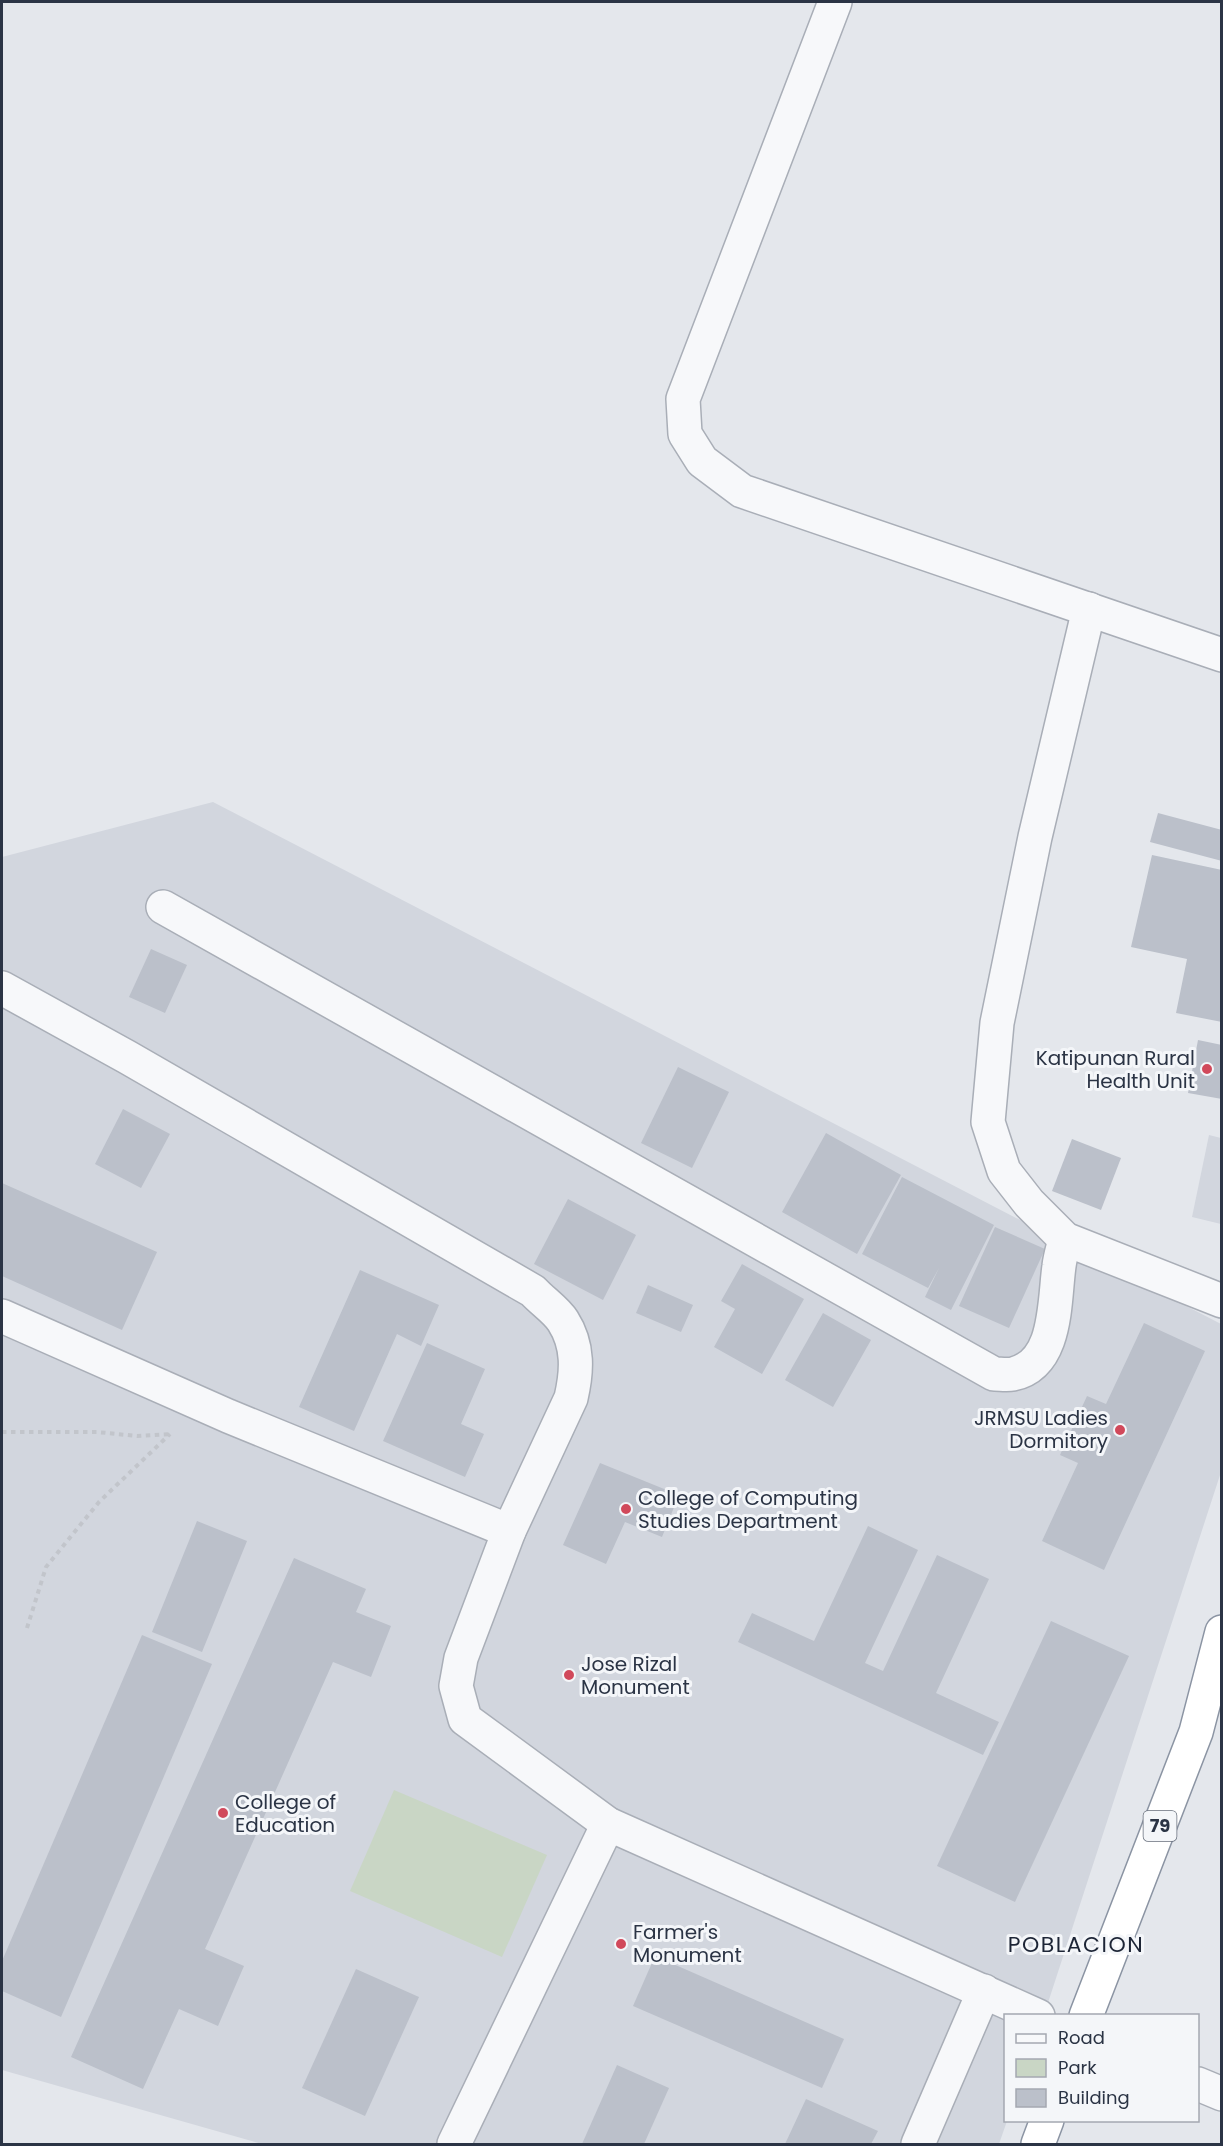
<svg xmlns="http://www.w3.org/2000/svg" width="1223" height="2146" viewBox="0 0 1223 2146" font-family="Poppins,sans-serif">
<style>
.built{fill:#d2d6de}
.green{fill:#c9d6c5}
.building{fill:#bbc0ca}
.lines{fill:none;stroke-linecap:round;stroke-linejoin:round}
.minor-casing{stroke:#a9aeb7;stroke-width:36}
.highway-casing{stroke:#8b94a3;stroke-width:36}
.path{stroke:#c2c5cb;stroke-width:4;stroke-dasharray:4.5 4.5;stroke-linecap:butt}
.minor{stroke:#f7f8fa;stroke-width:33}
.highway{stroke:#fff;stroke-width:33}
.poi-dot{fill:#d1495b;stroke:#f4f6f9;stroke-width:2}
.labels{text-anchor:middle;stroke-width:6;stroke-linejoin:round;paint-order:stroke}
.shield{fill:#f4f6f9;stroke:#676e7b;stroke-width:1.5}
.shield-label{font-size:18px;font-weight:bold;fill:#2b3445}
.poi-label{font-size:20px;fill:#2b3445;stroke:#f4f6f9;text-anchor:start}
.quarter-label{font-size:22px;letter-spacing:1.5px;fill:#1d2536;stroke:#f4f6f9}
</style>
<rect width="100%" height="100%" fill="#e4e7ec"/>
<g class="built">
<path d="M213 802 1221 1324V1472L1044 2015 1006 2016V2120L1007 2121 999 2144H262L2 2070V857Z"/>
<path d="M1209 1135 1221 1138V1224L1192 1217Z"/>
</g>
<path class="green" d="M394 1790 547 1855 502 1957 350 1891Z"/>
<g class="building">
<path d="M1158 813 1222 830V861L1150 842Z"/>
<path d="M1152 855 1222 870V1022L1176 1013 1187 959 1131 947Z"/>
<path d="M151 949 187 965 165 1013 129 997Z"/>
<path d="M1198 1040 1222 1045V1099L1188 1093Z"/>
<path d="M678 1067 729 1092 692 1168 641 1143Z"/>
<path d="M123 1109 170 1134 141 1188 95 1164Z"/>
<path d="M826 1133 901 1175 857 1254 782 1212Z"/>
<path d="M1072 1139 1121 1158 1101 1210 1052 1191Z"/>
<path d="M902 1177 994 1225 951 1310 925 1297 939 1268 928 1288 862 1254Z"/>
<path d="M2 1183 157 1252 122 1330 2 1276Z"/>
<path d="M568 1199 636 1235 603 1300 534 1264Z"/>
<path d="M995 1227 1045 1249 1009 1328 959 1306Z"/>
<path d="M742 1264 804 1299 762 1374 714 1347 735 1309 721 1301Z"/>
<path d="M360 1270 439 1305 421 1346 397 1334 354 1431 299 1407Z"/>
<path d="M648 1285 693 1305 681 1332 636 1313Z"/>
<path d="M823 1313 871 1340 833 1407 785 1380Z"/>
<path d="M1144 1323 1205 1351 1104 1570 1042 1541 1078 1463 1060 1455 1087 1396 1106 1404Z"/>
<path d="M427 1343 485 1369 461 1424 484 1434 465 1477 383 1441Z"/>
<path d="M600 1463 679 1495 662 1537 625 1522 606 1564 563 1545Z"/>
<path d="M197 1521 247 1541 202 1652 152 1632Z"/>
<path d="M868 1526 918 1550 865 1663 883 1671 937 1555 989 1579 936 1693 999 1722 983 1755 738 1642 752 1613 814 1641Z"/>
<path d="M294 1558 366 1589 356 1612 391 1626 371 1677 333 1662 205 1949 244 1966 218 2026 179 2009 143 2089 71 2057Z"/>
<path d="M1051 1621 1129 1656 1015 1902 937 1866Z"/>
<path d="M142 1635 212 1664 61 2017 2 1991V1961Z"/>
<path d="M655 1956 844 2039 822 2088 633 2006Z"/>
<path d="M356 1969 419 1997 365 2116 302 2088Z"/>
<path d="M617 2065 669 2088 644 2144H582Z"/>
<path d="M806 2099 878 2131 871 2144H785Z"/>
</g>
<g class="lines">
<g class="minor-casing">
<g id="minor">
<path d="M835 2 683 399 685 434 702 461 742 491 1222 655"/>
<path d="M1089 609 1035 837 997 1023 988 1122 1004 1171 1029 1203 1065 1239 1222 1301"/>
<path d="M163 907 994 1374C1000 1374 1007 1375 1013 1374 1058 1364 1054 1301 1059 1266 1060 1257 1063 1248 1065 1239"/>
<path d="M2 988 127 1057 533 1291C542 1301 556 1310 563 1321 579 1346 577 1372 571 1398L509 1531 461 1658 456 1686 465 1719 608 1824 1038 2016"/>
<path d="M2 1316 228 1416 509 1531"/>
<path d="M1198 2084 1222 2094"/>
<path d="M454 2144 608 1824"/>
<path d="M918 2144 984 1991"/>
</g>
</g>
<g class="highway-casing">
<g id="highway">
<path d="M1086 2016 1196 1732 1222 1632"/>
<path d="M1038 2144 1047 2120"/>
</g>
</g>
<g class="path">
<path d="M2 1432H97L137 1436 171 1434"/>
<path d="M27 1628 46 1567 99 1502 170 1434"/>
</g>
<use href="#minor" class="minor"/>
<use href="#highway" class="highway"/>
</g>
<g class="poi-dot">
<circle cx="1207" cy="1069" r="6"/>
<circle cx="1120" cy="1430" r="6"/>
<circle cx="626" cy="1509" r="6"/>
<circle cx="569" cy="1675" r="6"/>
<circle cx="223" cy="1813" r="6"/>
<circle cx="621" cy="1944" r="6"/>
</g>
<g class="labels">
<rect class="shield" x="1143.5" y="1811" width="33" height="30" rx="4.5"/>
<g class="shield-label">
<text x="1160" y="1832">79</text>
</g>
<g class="poi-label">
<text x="1195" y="1065" text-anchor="end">Katipunan Rural<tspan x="1195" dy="23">Health Unit</tspan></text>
<text x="1108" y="1425" text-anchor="end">JRMSU Ladies<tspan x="1108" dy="23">Dormitory</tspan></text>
<text x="638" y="1505">College of Computing<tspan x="638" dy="23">Studies Department</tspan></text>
<text x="581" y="1671">Jose Rizal<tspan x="581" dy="23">Monument</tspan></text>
<text x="235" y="1809">College of<tspan x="235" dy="23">Education</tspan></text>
<text x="633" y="1939">Farmer's<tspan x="633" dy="23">Monument</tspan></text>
</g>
<g class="quarter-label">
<text x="1076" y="1952">POBLACION</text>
</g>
</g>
<rect width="1223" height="2146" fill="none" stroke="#2b3445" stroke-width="6"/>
<rect x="1004" y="2014" width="195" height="108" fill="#f4f6f9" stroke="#a4a8b1" stroke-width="1.5"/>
<rect x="1016" y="2034" width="30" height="9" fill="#f7f8fa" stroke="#a4a8b1" stroke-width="1.5"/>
<text x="1058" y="2044" font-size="18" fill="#2b3445">Road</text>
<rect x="1016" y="2059" width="30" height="18" fill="#c9d6c5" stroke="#a4a8b1" stroke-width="1.5"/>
<text x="1058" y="2074" font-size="18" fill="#2b3445">Park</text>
<rect x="1016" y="2089" width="30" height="18" fill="#bbc0ca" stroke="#a4a8b1" stroke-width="1.5"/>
<text x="1058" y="2104" font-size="18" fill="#2b3445">Building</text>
</svg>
